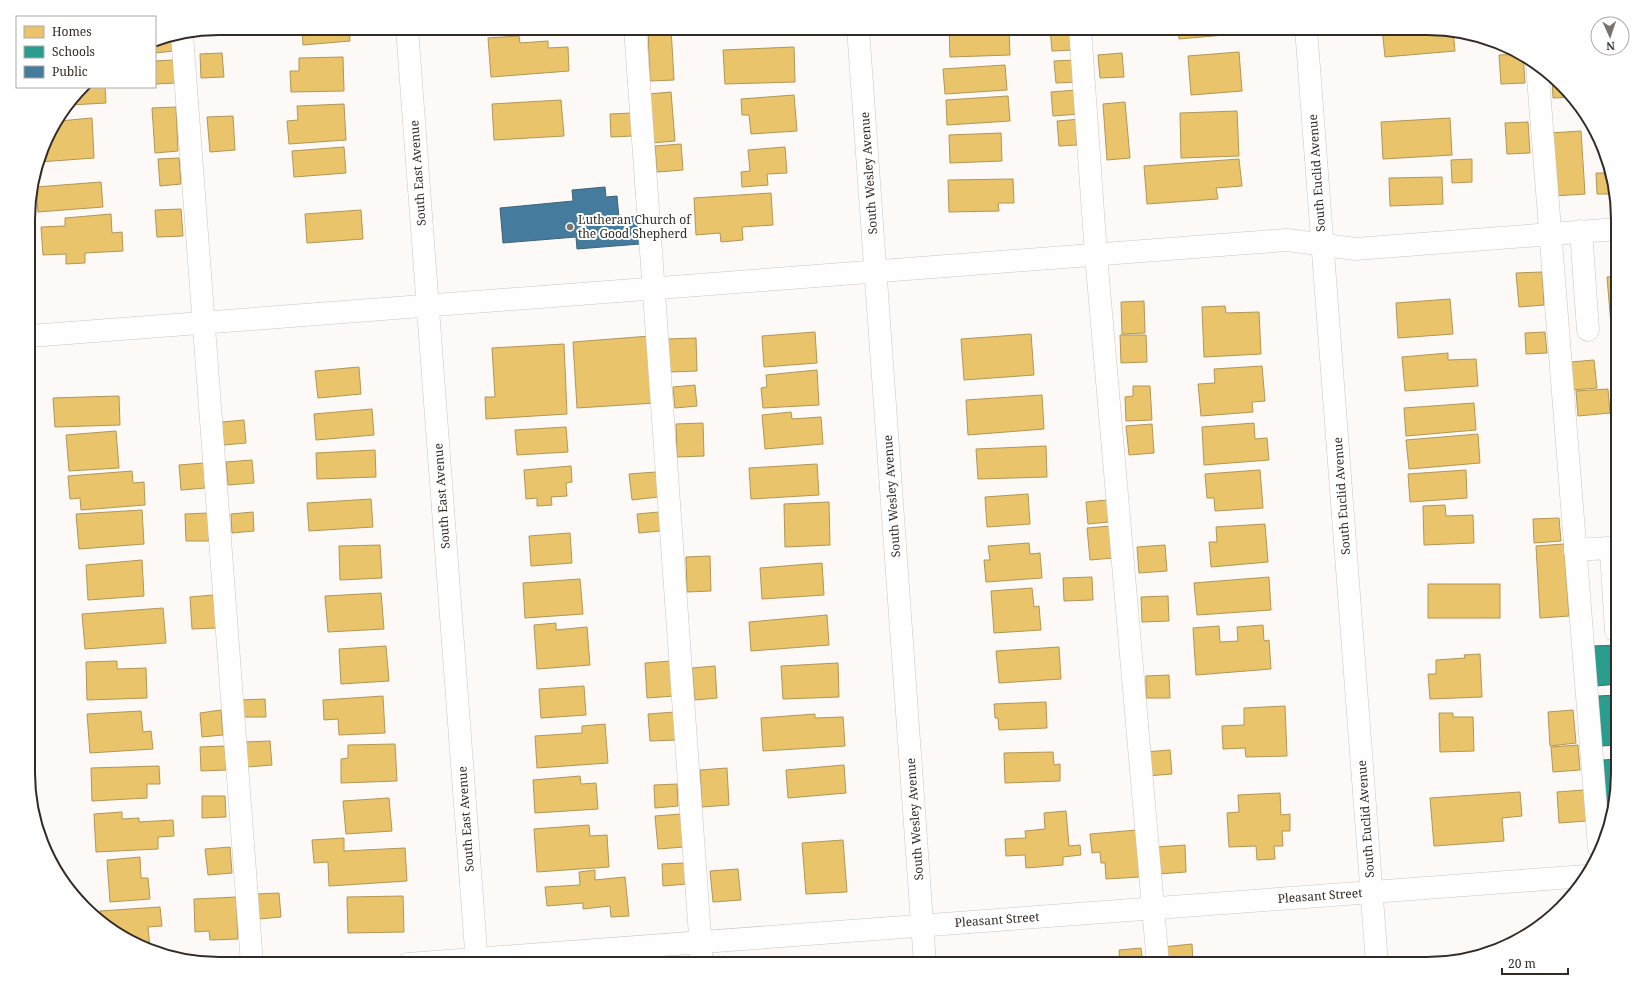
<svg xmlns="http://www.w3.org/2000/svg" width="1646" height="992" viewBox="0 0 1646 992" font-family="'Noto Serif',serif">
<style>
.homes{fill:#e9c46a;stroke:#b39655}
.schools{fill:#2a9d8f;stroke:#2d7a6f}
.public{fill:#457b9d;stroke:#406379}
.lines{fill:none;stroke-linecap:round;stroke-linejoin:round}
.minor-casing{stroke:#ccc6c2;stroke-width:23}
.minor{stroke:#fffefe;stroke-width:22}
.poi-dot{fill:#7a726e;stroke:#fff;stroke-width:1.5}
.labels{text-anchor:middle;stroke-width:4;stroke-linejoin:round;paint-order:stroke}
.street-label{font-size:12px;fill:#342a24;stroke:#fff}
.poi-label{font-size:12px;fill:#342a24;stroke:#fff;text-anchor:start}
.rim{fill:none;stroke:#342a24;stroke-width:2}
</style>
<rect width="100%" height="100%" fill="#fcf9f7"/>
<g class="homes">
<path d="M302 28H349L350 41 303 45Z"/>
<path d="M648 28H671L674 80 650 81Z"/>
<path d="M949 28H1009L1010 55 950 57Z"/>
<path d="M1050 28H1073L1074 50 1052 51Z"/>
<path d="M1178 28H1236V34L1179 39Z"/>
<path d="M1382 28H1427L1453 31 1455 51 1385 57Z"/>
<path d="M519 36 520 43 548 41V48L568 47 569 71 491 77 488 38Z"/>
<path d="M173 37 174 51 155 53V41Z"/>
<path d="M1502 45 1516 51 1503 52Z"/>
<path d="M794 47 795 82 725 84 723 50Z"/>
<path d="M1239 52 1242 91 1191 95 1188 56Z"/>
<path d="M222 53 224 77 201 78 200 54Z"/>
<path d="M1122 53 1124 77 1100 78 1098 55Z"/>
<path d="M1523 54 1525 83 1501 84 1499 55Z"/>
<path d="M343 57 344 91 291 92 290 71H299V58Z"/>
<path d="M173 60 175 83 155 84V61Z"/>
<path d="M1076 60 1077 82 1056 83 1054 61Z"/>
<path d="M1005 65 1007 90 945 94 943 69Z"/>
<path d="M1552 77 1562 84 1572 97 1553 98Z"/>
<path d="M84 87H105L106 103 70 105Z"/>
<path d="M1077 90 1079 114 1053 116 1051 92Z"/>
<path d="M671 92 675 141 652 143 648 94Z"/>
<path d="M794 95 797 131 751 134 749 115H742L741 99Z"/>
<path d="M1008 96 1010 121 947 125 946 100Z"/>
<path d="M561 100 564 136 494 140 492 104Z"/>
<path d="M1125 102 1130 158 1107 160 1103 104Z"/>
<path d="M344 104 346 140 289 144 287 121 298 120 297 106Z"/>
<path d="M176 107 178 151 155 153 152 108Z"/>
<path d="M1237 111 1239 156 1181 158 1180 113Z"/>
<path d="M632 113 633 136 611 137 610 114Z"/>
<path d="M233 116 235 150 210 152 207 117Z"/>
<path d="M92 118 94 158 39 162 48 135 59 121Z"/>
<path d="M1450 118 1452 155 1383 159 1381 122Z"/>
<path d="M1081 119 1082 132 1076 133 1077 145 1059 146 1057 121Z"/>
<path d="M1528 122 1530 153 1507 154 1505 123Z"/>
<path d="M1581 131 1585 194 1554 196 1550 133Z"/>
<path d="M1001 133 1002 161 950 163 949 135Z"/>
<path d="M681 144 683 170 657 172 655 146Z"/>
<path d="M344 147 346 173 294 177 292 151Z"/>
<path d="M785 147 787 173 767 174 768 185 742 187 741 172 750 171 748 150Z"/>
<path d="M179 158 181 184 160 186 158 159Z"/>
<path d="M1239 159 1242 186 1216 188 1218 199 1147 204 1144 166Z"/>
<path d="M1472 159V182L1452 183 1451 160Z"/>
<path d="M1596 173H1607L1614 194H1597Z"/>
<path d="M1442 177 1443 204 1390 206 1389 178Z"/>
<path d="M1013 179 1014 203H998L999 211 949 212 948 180Z"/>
<path d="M101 182 103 207 38 212 36 187Z"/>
<path d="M771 193 773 225 742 227 743 240 721 242 720 233 696 235 694 198Z"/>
<path d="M181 209 183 236 157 237 155 210Z"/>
<path d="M361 210 363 239 307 243 305 214Z"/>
<path d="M111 214 112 233 122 232 123 251 85 253V263L66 264V254L43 255 41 227 65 226V218Z"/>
<path d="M1542 272 1544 305 1519 307 1516 273Z"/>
<path d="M1618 276V324L1611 325 1607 277Z"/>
<path d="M1450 299 1453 334 1398 338 1396 303Z"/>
<path d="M1144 301 1145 333 1122 334 1121 302Z"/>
<path d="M1225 306 1226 313 1259 312 1261 354 1204 357 1202 307Z"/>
<path d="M815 332 817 363 764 367 762 336Z"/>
<path d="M1545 332 1547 353 1526 354 1525 333Z"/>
<path d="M1031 334 1034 375 964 380 961 339Z"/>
<path d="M1120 335H1146L1147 362 1121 363Z"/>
<path d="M650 336 655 403 577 408 573 342Z"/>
<path d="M696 338 697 371 669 372 668 339Z"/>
<path d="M564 344 567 414 486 419 485 397H495L492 348Z"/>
<path d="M1448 353V360L1476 359 1478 386 1405 391 1402 357Z"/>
<path d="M1594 360 1597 388 1573 390 1571 362Z"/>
<path d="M1262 366 1265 401 1252 402 1253 412 1201 416 1198 384 1215 383 1214 369Z"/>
<path d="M359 367 361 394 318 398 315 371Z"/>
<path d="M817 370 819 405 763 408 761 388 767 387 766 375Z"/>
<path d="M695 385 697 406 675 408 673 387Z"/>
<path d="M1133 386H1150L1152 420 1126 421 1125 397 1133 396Z"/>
<path d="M1608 389 1610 413 1578 416 1576 391Z"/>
<path d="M1042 395 1044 429 968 435 966 400Z"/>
<path d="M119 396 120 425 55 427 53 398Z"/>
<path d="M1474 403 1476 430 1406 436 1404 408Z"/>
<path d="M372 409 374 435 316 440 314 414Z"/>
<path d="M791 412 792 419 821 417 823 444 765 449 762 415Z"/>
<path d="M244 420 246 443 224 445 222 422Z"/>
<path d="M703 423 704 456 677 457 676 424Z"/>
<path d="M1254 423 1255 439 1267 438 1269 460 1204 465 1202 427Z"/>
<path d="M1152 424 1154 453 1129 455 1126 426Z"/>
<path d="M566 427 568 452 517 455 515 430Z"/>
<path d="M116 431 119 468 69 471 66 435Z"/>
<path d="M1478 434 1480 463 1409 469 1406 440Z"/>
<path d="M1046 446 1047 477 978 479 976 449Z"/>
<path d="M375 450 376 477 317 479 316 453Z"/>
<path d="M252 460 254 483 228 485 226 462Z"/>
<path d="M204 463 205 488 181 490 179 465Z"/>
<path d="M817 464 819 495 751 499 749 468Z"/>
<path d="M571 466 572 482 566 483 567 496 551 497 552 505 537 506V498L526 499 524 470Z"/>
<path d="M1260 470 1263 508 1215 511 1214 498H1207L1205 474Z"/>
<path d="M1466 470 1467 498 1410 502 1408 474Z"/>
<path d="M132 471 133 483 144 482 145 505 81 510 80 498 70 499 68 476Z"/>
<path d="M656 472 658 497 632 500 629 474Z"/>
<path d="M1028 494 1030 524 987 527 985 497Z"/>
<path d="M371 499 373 527 309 531 307 503Z"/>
<path d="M1107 500 1109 522 1088 524 1086 502Z"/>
<path d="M829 502 830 545 785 547 784 504Z"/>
<path d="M1445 505 1446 516 1473 515 1474 543 1424 545 1423 506Z"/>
<path d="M142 510 144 544 79 549 76 514Z"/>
<path d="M253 512 254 531 232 533 231 514Z"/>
<path d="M659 512 660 531 639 533 637 514Z"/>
<path d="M208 513 209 541H186L185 514Z"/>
<path d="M1559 518 1561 541 1534 543 1533 519Z"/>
<path d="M1265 524 1268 562 1211 567 1209 542H1217L1216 527Z"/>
<path d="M1111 526 1113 558 1090 560 1087 528Z"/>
<path d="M570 533 572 563 531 566 529 536Z"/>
<path d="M1029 543 1030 554 1040 553 1042 578 986 582 984 560H990L988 546Z"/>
<path d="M1564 544 1569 616 1540 618 1536 546Z"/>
<path d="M380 545 382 578 340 580 339 546Z"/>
<path d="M1165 545 1167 571 1139 573 1137 547Z"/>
<path d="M710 556 711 591 687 592 686 557Z"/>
<path d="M142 560 144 596 88 600 86 565Z"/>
<path d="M822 563 824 595 762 599 760 568Z"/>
<path d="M1092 577 1093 600 1064 601 1063 578Z"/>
<path d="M1269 577 1271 610 1197 615 1194 583Z"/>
<path d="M580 579 583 614 525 618 523 583Z"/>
<rect x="1428" y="584" width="72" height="34"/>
<path d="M1032 588 1034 607 1039 606 1041 630 994 633 991 591Z"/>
<path d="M381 593 384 629 328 632 325 596Z"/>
<path d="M213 595 216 628 192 629 190 597Z"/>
<path d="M1168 596 1169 621 1142 622 1141 597Z"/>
<path d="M163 608 166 643 85 649 82 614Z"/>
<path d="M827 615 829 645 751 651 749 622Z"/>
<path d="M556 623V630L587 627 590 665 537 669 534 625Z"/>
<path d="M1263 625 1264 641 1269 640 1271 669 1196 675 1193 628 1219 626 1220 642 1238 641 1237 627Z"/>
<path d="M386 646 389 681 341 684 339 649Z"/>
<path d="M1059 647 1061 679 999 683 996 651Z"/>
<path d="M1480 654 1482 697 1430 699 1428 674H1436V660L1465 658 1464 655Z"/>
<path d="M117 661V669L146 668 147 698 87 700 86 662Z"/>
<path d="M671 661 674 696 647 698 645 663Z"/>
<path d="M838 663 839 697 783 699 781 666Z"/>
<path d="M715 666 717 698 695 700 692 668Z"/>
<path d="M1169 675 1170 698H1146V676Z"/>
<path d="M584 686 586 715 541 718 539 689Z"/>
<path d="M383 696 385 733 339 735 338 719 324 720 323 700Z"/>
<path d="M265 699 266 717H241V700Z"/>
<path d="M1046 702 1047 728 999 730 998 718H995L994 704Z"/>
<path d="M1285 706 1287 756 1246 757 1245 748 1223 749 1222 726 1244 725V708Z"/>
<path d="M221 710 223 735 202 737 200 713Z"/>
<path d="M1573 710 1576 743 1550 746 1548 712Z"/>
<path d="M141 711 143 732 151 731 153 749 90 753 87 714Z"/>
<path d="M675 712 677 740 650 741 648 714Z"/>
<path d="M1439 713H1453V717H1473L1474 751 1440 752Z"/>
<path d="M815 714V718L843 717 845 746 763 751 761 718Z"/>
<path d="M605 724 608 763 537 768 535 736 582 733V726Z"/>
<path d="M270 741 272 765 247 767 245 742Z"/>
<path d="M395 744 397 781 341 783V759L348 758V745Z"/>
<path d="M1578 745 1580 770 1553 772 1551 747Z"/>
<path d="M225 746 226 770 201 771 200 747Z"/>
<path d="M1170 750 1172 774 1147 776 1145 752Z"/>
<path d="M1053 752 1054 765 1060 764V781L1005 783 1004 753Z"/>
<path d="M844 765 846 793 788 798 786 770Z"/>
<path d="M159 766 160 784H147V798L92 801 91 768Z"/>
<path d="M727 768 729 805 702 807 700 770Z"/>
<path d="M580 776 581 784 596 783 598 809 535 813 533 780Z"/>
<path d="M677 784 678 806 655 808 654 785Z"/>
<path d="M1584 790 1586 821 1559 823 1557 792Z"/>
<path d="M1520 792 1522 816 1502 818 1504 841 1434 846 1430 798Z"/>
<path d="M1280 793 1281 815 1290 814V831H1282L1283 846H1274L1275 859 1257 860 1256 846 1229 847 1227 813 1239 812 1238 795Z"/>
<path d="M202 796H225L226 817 202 818Z"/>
<path d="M389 798 392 831 346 834 343 801Z"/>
<path d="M1066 811 1069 846 1080 845 1081 855 1063 857V865L1026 868 1025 855 1006 856 1005 839 1026 838 1025 831 1045 829 1044 813Z"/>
<path d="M122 812V819L139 818V822L173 820 174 836 158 837V849L96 852 94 814Z"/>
<path d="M681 814 684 847 658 849 655 816Z"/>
<path d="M589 825 590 836 607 835 609 867 537 872 534 829Z"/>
<path d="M1137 830 1140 877 1106 879 1105 863H1101L1100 852 1092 853 1090 834Z"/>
<path d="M344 838V851L405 848 407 881 329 886 328 862 314 863 312 840Z"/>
<path d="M843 840 847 892 806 894 802 843Z"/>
<path d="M1185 845 1186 872 1158 874 1156 847Z"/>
<path d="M230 847 232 873 208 875 205 849Z"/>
<path d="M140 857 141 878H148L150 899 110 902 107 860Z"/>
<path d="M685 863 687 884 663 886 662 864Z"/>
<path d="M738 869 741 900 713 902 710 871Z"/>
<path d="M595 870V880L625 877 629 916 611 917 610 906 583 909V903L547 906 545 887 580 885 579 872Z"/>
<path d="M279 893 281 917 259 919 256 894Z"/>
<path d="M403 896 404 932 348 933 347 897Z"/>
<path d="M236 897 238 939 210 940 209 931 195 932 194 899Z"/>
<path d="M160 907 162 926 148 927 150 948 124 938 101 917 100 911Z"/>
<path d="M1192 944 1193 964H1164L1163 947Z"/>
<path d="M1141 948 1143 964H1120L1119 950Z"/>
<path d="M1069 959 1070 964H1007V963Z"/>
</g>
<g class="schools">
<path d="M1618 645V684L1596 686 1593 646Z"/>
<path d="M1618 695V745L1601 746 1598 696Z"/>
<path d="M1618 759V785L1607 819 1603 760Z"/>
</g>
<path class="public" d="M605 187 606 197 617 196 619 218 637 216 640 244 577 249 576 237 503 243 500 208 573 201 572 190Z"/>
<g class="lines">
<g class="minor-casing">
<g id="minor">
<path d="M407 28 477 964"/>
<path d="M635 28 702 964"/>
<path d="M858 28 925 964"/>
<path d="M1080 28 1096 255 1158 964"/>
<path d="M1306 28 1377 964"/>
<path d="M182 35 252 964"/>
<path d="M1537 65 1599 847"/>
<path d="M1581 231 1588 330"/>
<path d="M30 336 1287 240 1355 249 1618 229"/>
<path d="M1575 550 1608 548 1611 551 1616 631"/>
<path d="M408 964 1586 876"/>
</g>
</g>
<use href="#minor" class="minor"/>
</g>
<circle class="poi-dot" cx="570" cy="227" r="4"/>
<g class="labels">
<g class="street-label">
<text transform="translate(418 173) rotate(-94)" y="4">South East Avenue</text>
<text transform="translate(869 173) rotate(-94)" y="4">South Wesley Avenue</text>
<text transform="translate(1317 173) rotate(-94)" y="4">South Euclid Avenue</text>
<text transform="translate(442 496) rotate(-94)" y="4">South East Avenue</text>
<text transform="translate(892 496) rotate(-94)" y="4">South Wesley Avenue</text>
<text transform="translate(1342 496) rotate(-94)" y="4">South Euclid Avenue</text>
<text transform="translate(466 819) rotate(-94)" y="4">South East Avenue</text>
<text transform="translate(915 819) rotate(-94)" y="4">South Wesley Avenue</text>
<text transform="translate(1366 819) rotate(-94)" y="4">South Euclid Avenue</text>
<text transform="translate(1320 896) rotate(-4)" y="4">Pleasant Street</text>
<text transform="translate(997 920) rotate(-4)" y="4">Pleasant Street</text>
</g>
<g class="poi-label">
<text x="578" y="224">Lutheran Church of<tspan x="578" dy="14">the Good Shepherd</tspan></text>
</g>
</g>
<path d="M0 0H1646V992H0ZM219 35H1427A184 184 0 0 1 1611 219V773A184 184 0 0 1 1427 957H219A184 184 0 0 1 35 773V219A184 184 0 0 1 219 35Z" fill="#fff" fill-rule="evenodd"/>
<path class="rim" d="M219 35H1427A184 184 0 0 1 1611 219V773A184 184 0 0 1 1427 957H219A184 184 0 0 1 35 773V219A184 184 0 0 1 219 35Z"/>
<rect x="16" y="16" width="140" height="72" fill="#ffffff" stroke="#aeaaa7"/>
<rect x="24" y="26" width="20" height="12" fill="#e9c46a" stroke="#aeaaa7"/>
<text x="52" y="36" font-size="12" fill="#342a24">Homes</text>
<rect x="24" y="46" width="20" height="12" fill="#2a9d8f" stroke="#aeaaa7"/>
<text x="52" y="56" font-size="12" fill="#342a24">Schools</text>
<rect x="24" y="66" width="20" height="12" fill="#457b9d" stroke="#aeaaa7"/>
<text x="52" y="76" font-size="12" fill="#342a24">Public</text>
<g transform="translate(1610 36) rotate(177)"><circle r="19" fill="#ffffff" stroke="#aeaaa7"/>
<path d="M0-3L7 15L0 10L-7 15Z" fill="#7a726e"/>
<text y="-6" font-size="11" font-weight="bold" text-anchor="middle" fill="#342a24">N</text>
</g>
<path d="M1502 968v6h66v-6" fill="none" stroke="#342a24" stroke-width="2"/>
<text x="1508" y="968" font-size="12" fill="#342a24" stroke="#ffffff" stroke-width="3" paint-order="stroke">20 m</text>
</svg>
